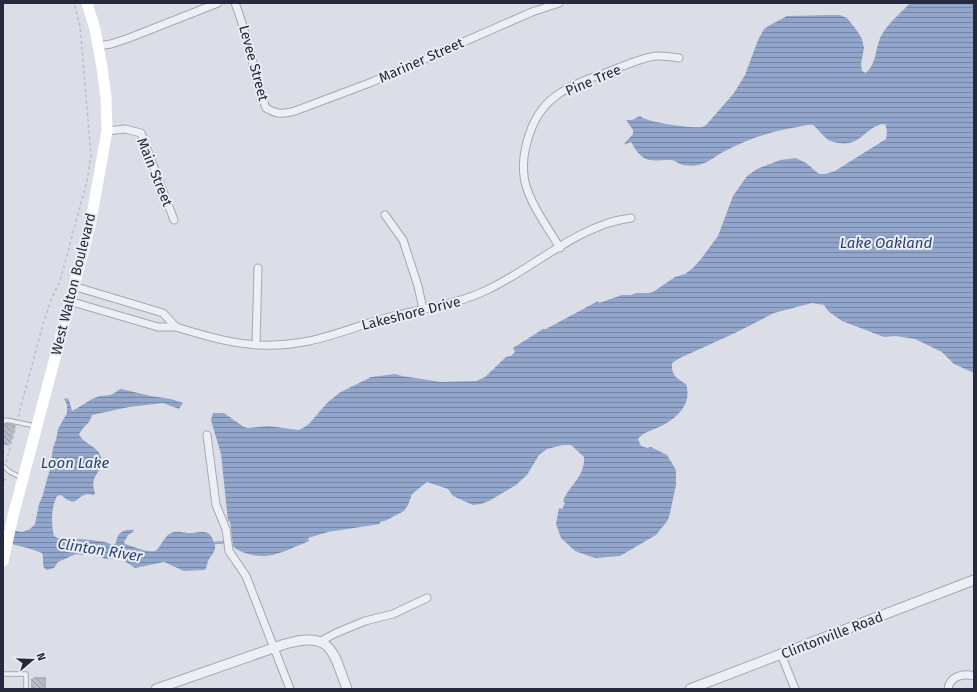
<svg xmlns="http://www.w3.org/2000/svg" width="977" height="692" viewBox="0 0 977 692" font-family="'Fira Sans',sans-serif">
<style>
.water{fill:url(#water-rules)}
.shadow{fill:#0003}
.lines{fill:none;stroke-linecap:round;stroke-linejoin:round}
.stream{stroke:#92a5cb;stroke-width:2.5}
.building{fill:url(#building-back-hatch)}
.service-casing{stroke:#a4a8b4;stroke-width:5.5}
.minor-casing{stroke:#a4a8b4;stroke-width:9}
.tertiary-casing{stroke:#a4a8b4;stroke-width:11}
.path{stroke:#b9bcc5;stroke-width:1.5;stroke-dasharray:3 3;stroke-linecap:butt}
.service{stroke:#edeff5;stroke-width:3.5}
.minor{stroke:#edeff5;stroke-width:7}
.tertiary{stroke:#edeff5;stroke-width:9}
.secondary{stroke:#fff;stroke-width:11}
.labels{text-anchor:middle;stroke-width:4;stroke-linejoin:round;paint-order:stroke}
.street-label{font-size:14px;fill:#24293e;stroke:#eaedf4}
.water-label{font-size:15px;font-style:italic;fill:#2b4174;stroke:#eaedf4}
</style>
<defs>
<pattern id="water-rules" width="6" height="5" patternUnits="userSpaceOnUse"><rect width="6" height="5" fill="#92a5cb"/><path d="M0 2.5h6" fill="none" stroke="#7786a6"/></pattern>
<pattern id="building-back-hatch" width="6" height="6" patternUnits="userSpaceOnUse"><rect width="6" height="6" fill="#b7bcca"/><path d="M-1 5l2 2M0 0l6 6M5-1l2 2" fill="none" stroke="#9599a5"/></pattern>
</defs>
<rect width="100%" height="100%" fill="#dbdee7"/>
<g class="water">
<path d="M910 3H974V373L954 364 942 352 915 339 896 336 884 337 842 321 828 311 824 305 812 303 774 313 735 333 680 358 672 363C671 376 677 378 686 384 693 405 675 420 657 428 650 431 642 433 638 439L641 446 647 448 651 447 667 455 676 470V485L670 513 668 520 656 535 620 556 595 558 575 551 561 538 556 524 559 508 562 509 565 503 563 501C567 489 580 480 583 467 584 464 584 460 584 457L571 445H563L547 449 539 455 527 475 516 485 489 501 481 504 473 505 466 502 453 496 448 489 427 482 412 494 408 505 404 511 385 521 380 522V524L328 532 308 538 309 541C284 551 267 563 240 551 237 550 235 548 233 546L230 521H228L221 454 211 420 213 413H224L244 427 248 428 268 426 299 430 308 425 327 403 339 393 371 377 395 374 402 376 441 382 476 381 485 377 506 357 511 356 515 352 513 348 543 329H546L598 301 599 303 622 295H631L636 293H649L653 292 675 277 685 274 693 268 701 259 718 236 733 196 747 176 757 169 780 160 796 158 806 163 819 174H825L835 171 886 139 887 131 885 124C865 125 863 147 838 143 833 142 829 141 826 138 821 134 818 129 813 125 808 124 803 126 798 127 772 131 748 139 725 151 716 155 709 163 698 165 693 166 686 166 680 164 677 163 676 161 672 160 650 160 644 165 631 142L623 145 633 134V130L626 120H632L640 116C645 122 694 129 702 127 703 127 706 125 707 124L734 93 745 75 758 40 764 29 770 25 787 16 830 15H840L847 18 858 32 862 39 864 48 861 64 862 71 866 73C877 63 875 49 881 36 888 23 900 14 910 3Z"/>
<path d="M121 389 151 396 171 399 183 403 179 409 163 403 129 407 92 415 89 422 84 427 79 434C83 444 98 446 101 457 105 473 88 473 95 493L94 495C92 495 90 494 87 494 75 497 77 509 61 495L57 496C51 508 51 523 54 536 62 542 72 539 81 539 90 540 106 541 113 545L116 543C117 533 123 529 134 530L133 532 128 535 124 542 125 544C131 546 148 553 155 551 160 549 163 537 171 533 179 530 185 534 192 533 204 532 209 529 214 542 215 545 216 548 214 551 213 554 211 556 209 559 207 563 207 567 205 570L184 571 164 562 135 568 120 558 106 559 90 553 83 555 76 554 58 562 54 568 47 570 44 568C42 563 44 557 42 553 29 548 16 545 3 542V528L22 532 30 529 35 524 39 504 43 495 44 490 50 469 53 448 56 440 58 429 67 413V404L64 399 67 398 69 400 72 411C81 407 88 400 97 397 102 395 106 396 110 395 115 394 117 390 121 389Z"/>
</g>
<g class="shadow">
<path d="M3 422 16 425 11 442 9 444 3 443Z"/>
<path d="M34 677H46V689H32V679Z"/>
</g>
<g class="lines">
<path class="stream" d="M214 543 228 542"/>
</g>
<g class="building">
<path d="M3 425 14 427 9 446 3 444Z"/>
<rect x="31" y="679" width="13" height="10"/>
</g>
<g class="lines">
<g class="service-casing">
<g id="service">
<path d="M3 422 6 420 35 426"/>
<path d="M3 466 10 472 22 478"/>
<path d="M3 674H26V689"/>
</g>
</g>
<g class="minor-casing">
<g id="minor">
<path d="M235 3C249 37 253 74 266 108 278 115 282 114 295 111L372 82 532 12 559 3"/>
<path d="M98 46 111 44 129 38 218 3"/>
<path d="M107 131 125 129 141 133 174 220"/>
<path d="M385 215 403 240 418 286 423 309"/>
<path d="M560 248C549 229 534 210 527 189 517 160 530 114 556 96 569 86 587 79 603 74 616 69 645 56 657 56 664 56 672 57 679 58"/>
<path d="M69 301 158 327H176L163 313 73 286"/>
<path d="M176 327C224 342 259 351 309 341 338 335 365 323 393 316 426 308 459 304 489 289 535 267 580 224 631 218"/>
<path d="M256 345 258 268"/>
<path d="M207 435 216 505 226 529 229 551 246 576 290 689"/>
<path d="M321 641 336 633 365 621 393 614 427 598"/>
<path d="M781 654 795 689"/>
<path d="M948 689C950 676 963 673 974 676"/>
</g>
</g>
<g class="tertiary-casing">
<g id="tertiary">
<path d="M156 689 285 644C332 630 333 652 347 689"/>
<path d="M690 689 974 580"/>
</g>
</g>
<g class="path">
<path d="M18 417 43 324 51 300 60 281 87 181 91 155 80 26 74 3"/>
<path d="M6 462 16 427"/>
<path d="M3 487 6 475"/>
</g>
<use href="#service" class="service"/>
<use href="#minor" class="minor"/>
<use href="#tertiary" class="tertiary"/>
<path class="secondary" d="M3 561 13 516 90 226 107 131 106 98 102 67 95 29 87 3"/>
</g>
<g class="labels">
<g class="street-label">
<text transform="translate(421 60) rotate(-24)" y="5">Mariner Street</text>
<text transform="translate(254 63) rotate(75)" y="5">Levee Street</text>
<text transform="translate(593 80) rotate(-23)" y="5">Pine Tree</text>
<text transform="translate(155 172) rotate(68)" y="5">Main Street</text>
<text transform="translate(73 284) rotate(-76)" y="5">West Walton Boulevard</text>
<text transform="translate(411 313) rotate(-14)" y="5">Lakeshore Drive</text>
<text transform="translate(832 635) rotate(-21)" y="5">Clintonville Road</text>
</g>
<g class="water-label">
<text x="886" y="248">Lake Oakland</text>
<text x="75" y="468">Loon Lake</text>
<text transform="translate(100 550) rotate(9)" y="5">Clinton River</text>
</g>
</g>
<rect width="977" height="692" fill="none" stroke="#24293e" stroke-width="8"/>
<g transform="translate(32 660) rotate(71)" stroke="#eaedf4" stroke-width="3" paint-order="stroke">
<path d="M0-3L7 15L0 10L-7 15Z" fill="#24293e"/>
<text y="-6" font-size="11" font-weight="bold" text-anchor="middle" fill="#24293e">N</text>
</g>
</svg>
